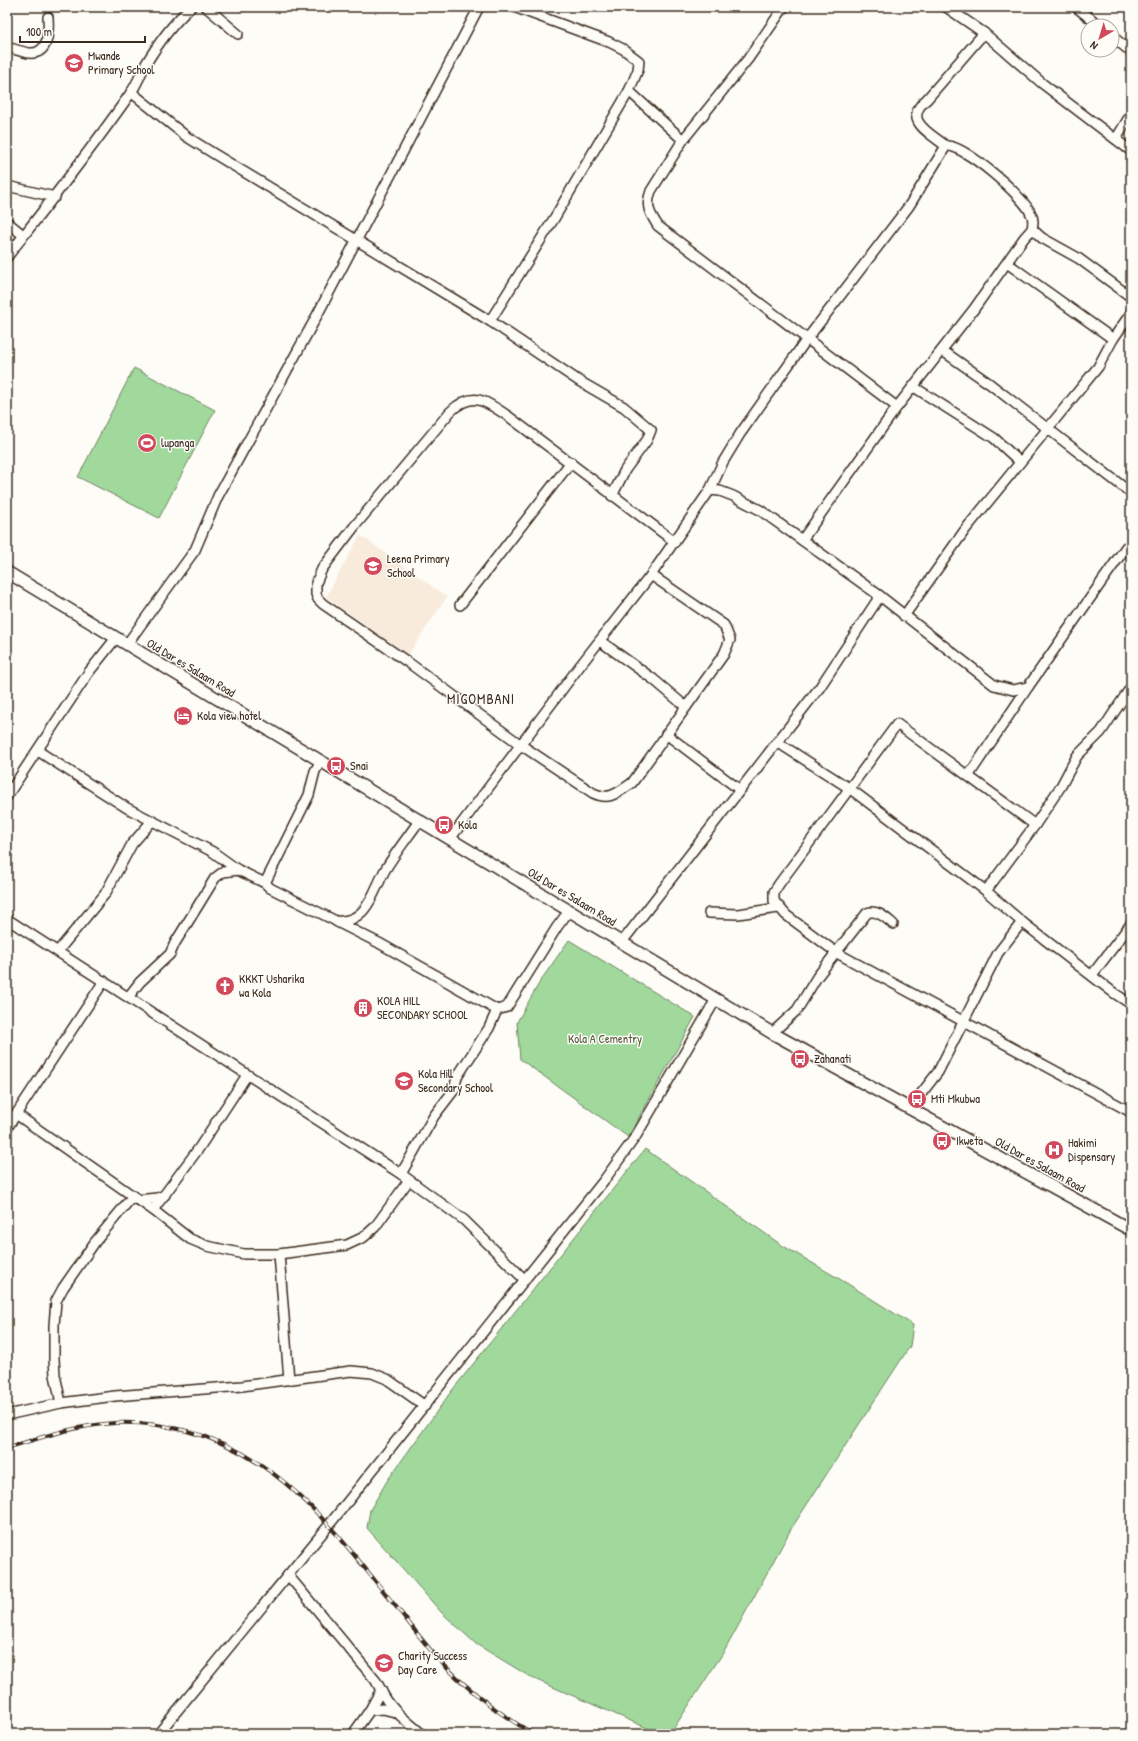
<svg xmlns="http://www.w3.org/2000/svg" width="1138" height="1741" viewBox="0 0 1138 1741" font-family="'Patrick Hand',sans-serif">
<style>
.built{fill:#f8ebdc}
.green{fill:#a1d99d;stroke:#6e825e}
.lines{fill:none;stroke-linecap:round;stroke-linejoin:round}
.minor-casing{stroke:#3b2a1e;stroke-width:12}
.major-casing{stroke:#3b2a1e;stroke-width:14}
.minor{stroke:#fdfcf7;stroke-width:9}
.major{stroke:#fdfcf7;stroke-width:11}
.rail-casing{stroke:#3b2a1e;stroke-width:4}
.rail{stroke:#fdfcf7;stroke-width:2.5;stroke-dasharray:8;stroke-linecap:butt}
.labels{text-anchor:middle;stroke-width:3;stroke-linejoin:round;paint-order:stroke}
.poi-label{font-size:12px;fill:#3b2a1e;stroke:#fdfcf7;text-anchor:start}
.street-label{font-size:12px;fill:#3b2a1e;stroke:#fdfcf7}
.park-label{font-size:12px;fill:#54563e;stroke:#fdfcf7}
.quarter-label{font-size:14px;letter-spacing:1px;fill:#3b2a1e;stroke:#fdfcf7}
</style>
<rect width="100%" height="100%" fill="#fdfcf7"/>
<filter id="ink" filterUnits="userSpaceOnUse"><feTurbulence type="fractalNoise" baseFrequency=".025" numOctaves="2"/><feDisplacementMap in="SourceGraphic" scale="8" xChannelSelector="R" yChannelSelector="G"/><feConvolveMatrix kernelMatrix="1 2 1 2 8 2 1 2 1" color-interpolation-filters="sRGB"/></filter>
<g filter="url(#ink)">
<path class="built" d="M360 535 447 597 408 655 326 597Z"/>
<g class="green">
<path d="M134 368 215 410 159 518 78 477Z"/>
<path d="M569 940 695 1017 628 1137 520 1059 517 1022 541 980Z"/>
<path d="M645 1149 780 1244 848 1284 913 1325 910 1346 791 1529 725 1650 670 1734H661L532 1678 476 1644 441 1612 367 1528 370 1510 387 1481 450 1393Z"/>
</g>
<g class="lines">
<g class="minor-casing">
<g id="minor">
<path d="M206 7 238 34"/>
<path d="M784 7 748 59 683 140 651 191C645 206 650 214 658 226L897 407"/>
<path d="M946 7 984 33 1043 84 1131 151"/>
<path d="M1076 7 1100 26"/>
<path d="M1112 36 1131 52"/>
<path d="M7 47C14 49 22 52 29 53 49 55 49 31 48 17"/>
<path d="M629 91 683 140"/>
<path d="M131 92 187 137 216 155 490 321 579 381 624 407 651 430 647 440 625 470 612 496"/>
<path d="M1116 139 1131 114"/>
<path d="M7 186 55 197"/>
<path d="M7 222 23 235"/>
<path d="M1032 229 1042 238 1078 258 1131 297"/>
<path d="M7 257C49 203 91 150 130 94 136 86 140 76 144 67 157 45 172 24 191 7"/>
<path d="M1007 263 1113 339"/>
<path d="M490 321 555 217 629 91 638 70 639 61 623 49 609 42 514 7"/>
<path d="M943 351 990 384 1131 493"/>
<path d="M914 387 994 438 1020 462"/>
<path d="M710 490 723 462 740 434 807 339 909 206 946 146"/>
<path d="M802 540 897 407 974 309 1024 238 1032 229C1033 224 1034 219 1031 214 1025 197 962 143 946 146 930 133 901 120 927 99L984 33"/>
<path d="M651 575 724 625 730 640 724 654 632 783C617 793 610 801 593 793L521 745 409 663 323 604 318 599 316 594V583L322 569 354 527 450 412C473 390 485 401 508 416L675 542"/>
<path d="M460 605 571 462"/>
<path d="M904 616 965 530 1098 367 1113 339 1131 313"/>
<path d="M600 641 653 679 686 707"/>
<path d="M127 644 195 550 218 496 313 323 479 7"/>
<path d="M666 734 740 790"/>
<path d="M777 742 849 788 986 891 1022 922 1114 993 1131 1004"/>
<path d="M38 751 127 808 213 852 238 870 265 883 270 888 336 921C367 924 373 892 385 870 395 853 408 837 419 821"/>
<path d="M969 775 1028 687"/>
<path d="M7 796 89 672 116 638"/>
<path d="M1035 825 897 724 779 884 774 892V901L786 915 837 953 1131 1112"/>
<path d="M450 839 579 667 651 575 710 490 720 491 733 496 760 510 880 596 994 685 1013 690 1028 687 1126 547 1131 550"/>
<path d="M265 883 309 795 315 771 321 761"/>
<path d="M986 891 1035 825 1061 786 1077 756 1101 732 1131 687"/>
<path d="M709 913 738 914 778 908"/>
<path d="M7 919 401 1174 464 1220 525 1280"/>
<path d="M337 922 379 943 497 1010"/>
<path d="M622 942 820 687 880 596"/>
<path d="M58 951 105 894 132 844 152 821"/>
<path d="M1092 975 1131 924"/>
<path d="M129 996 140 982 170 954 175 943 215 878 223 872 238 870"/>
<path d="M772 1033 797 1010 817 977 867 913C877 909 886 918 893 924"/>
<path d="M910 1108 938 1072 998 953 1022 922"/>
<path d="M16 1114 153 1210 190 1239 207 1246 244 1254H279L347 1245 364 1237 375 1227 409 1180"/>
<path d="M7 1128 104 981"/>
<path d="M401 1174 434 1116 454 1090 457 1077 489 1028 497 1010 507 1007 557 927 569 911"/>
<path d="M137 1200 157 1198 165 1195"/>
<path d="M153 1210 199 1148 247 1075"/>
<path d="M279 1254 289 1380"/>
<path d="M61 1403 55 1375 54 1359V1325L56 1301 63 1288 95 1242 132 1197"/>
<path d="M7 1415 61 1403 115 1396 242 1386 351 1371 372 1373 387 1379 425 1406"/>
<path d="M288 1575 376 1681 381 1690 370 1710 353 1734"/>
<path d="M381 1690C390 1710 406 1720 422 1734"/>
<path d="M370 1710 383 1709 395 1712"/>
<path d="M158 1734 329 1525 605 1179 636 1136 716 999"/>
</g>
</g>
<g class="major-casing">
<path id="major" d="M7 572 772 1033 1131 1230"/>
</g>
<use href="#minor" class="minor"/>
<use href="#major" class="major"/>
<g class="rail-casing">
<path id="rail" d="M7 1448C42 1437 78 1425 115 1423 139 1422 164 1425 187 1431 286 1457 340 1539 402 1614 416 1632 430 1651 446 1667 472 1693 502 1716 534 1734"/>
</g>
<use href="#rail" class="rail"/>
</g>
</g>
<defs>
<g id="school-disc" transform="scale(1)"><circle r="9.5" fill="#d1495b" stroke="#fdfcf7"/><path d="M0-5L7-2L0 1L-7-2ZM-4 1L0 2.5L4 1V4Q0 6-4 4Z" fill="#fff"/></g>
<g id="stadium-disc" transform="scale(1)"><circle r="9.5" fill="#d1495b" stroke="#fdfcf7"/><path d="M0-5a6.5 5 0 1 0 0 10a6.5 5 0 1 0 0-10ZM-3.5-1.8h7v3.6h-7Z" fill="#fff"/></g>
<g id="hotel-disc" transform="scale(1)"><circle r="9.5" fill="#d1495b" stroke="#fdfcf7"/><path d="M-6-4.5h1.5V1H6V5H4.5V3h-9V5H-6ZM-4 0a1.8 1.8 0 1 1 3.6 0ZM.5 0V-2.5h3Q6-2.5 6 0Z" fill="#fff"/></g>
<g id="bus-disc" transform="scale(1)"><circle r="9.5" fill="#d1495b" stroke="#fdfcf7"/><path d="M-5-6H5V4H4V6H2V4H-2V6H-4V4H-5ZM-3.5-4V0h7V-4ZM-3.5 1.2v1.5H-2V1.2ZM2 1.2v1.5H3.5V1.2Z" fill="#fff"/></g>
<g id="church-disc" transform="scale(1)"><circle r="9.5" fill="#d1495b" stroke="#fdfcf7"/><path d="M-1.2-6h2.4v3.5h3.3v2.4h-3.3V6h-2.4V-.1h-3.3v-2.4h3.3Z" fill="#fff"/></g>
<g id="building-disc" transform="scale(1)"><circle r="9.5" fill="#d1495b" stroke="#fdfcf7"/><path d="M-4-6H4V6H1V3H-1V6H-4ZM-2.5-4.3h1.7v1.8h-1.7ZM.8-4.3h1.7v1.8H.8ZM-2.5-1h1.7V.8h-1.7ZM.8-1h1.7V.8H.8Z" fill="#fff"/></g>
<g id="hospital-disc" transform="scale(1)"><circle r="9.5" fill="#d1495b" stroke="#fdfcf7"/><path d="M-5-5h3v3.5h4V-5h3V5h-3V1.5h-4V5h-3Z" fill="#fff"/></g>
</defs>
<g fill-rule="evenodd">
<use href="#school-disc" x="74" y="63"/>
<use href="#stadium-disc" x="147" y="443"/>
<use href="#school-disc" x="373" y="566"/>
<use href="#hotel-disc" x="183" y="716"/>
<use href="#bus-disc" x="336" y="766"/>
<use href="#bus-disc" x="444" y="825"/>
<use href="#church-disc" x="225" y="986"/>
<use href="#building-disc" x="363" y="1008"/>
<use href="#bus-disc" x="800" y="1059"/>
<use href="#school-disc" x="404" y="1081"/>
<use href="#bus-disc" x="917" y="1099"/>
<use href="#bus-disc" x="942" y="1141"/>
<use href="#hospital-disc" x="1054" y="1150"/>
<use href="#school-disc" x="384" y="1663"/>
</g>
<g class="labels">
<g class="poi-label">
<text x="88" y="60">Mwande<tspan x="88" dy="14">Primary School</tspan></text>
<text x="161" y="447">lupanga</text>
<text x="387" y="563">Leena Primary<tspan x="387" dy="14">School</tspan></text>
<text x="197" y="720">Kola view hotel</text>
<text x="350" y="770">Snai</text>
<text x="458" y="829">Kola</text>
<text x="239" y="983">KKKT Usharika<tspan x="239" dy="14">wa Kola</tspan></text>
<text x="377" y="1005">KOLA HILL<tspan x="377" dy="14">SECONDARY SCHOOL</tspan></text>
<text x="814" y="1063">Zahanati</text>
<text x="418" y="1078">Kola Hill<tspan x="418" dy="14">Secondary School</tspan></text>
<text x="931" y="1103">Mti Mkubwa</text>
<text x="956" y="1145">Ikweta</text>
<text x="1068" y="1147">Hakimi<tspan x="1068" dy="14">Dispensary</tspan></text>
<text x="398" y="1660">Charity Success<tspan x="398" dy="14">Day Care</tspan></text>
</g>
<g class="street-label">
<text transform="translate(191 668) rotate(31)" y="4">Old Dar es Salaam Road</text>
<text transform="translate(572 897) rotate(31)" y="4">Old Dar es Salaam Road</text>
<text transform="translate(1040 1165) rotate(29)" y="4">Old Dar es Salaam Road</text>
</g>
<g class="park-label">
<text x="605" y="1043">Kola A Cementry</text>
</g>
<g class="quarter-label">
<text x="481" y="704">MIGOMBANI</text>
</g>
</g>
<rect width="1138" height="1741" fill="none" stroke="#fdfcf7" stroke-width="24"/>
<rect x="12" y="12" width="1114" height="1717" fill="none" stroke="#3b2a1e" stroke-width="1.5" filter="url(#ink)"/>
<g transform="translate(1100 38) rotate(218)"><circle r="19" fill="#fdfcf7" stroke="#afa8a0"/>
<path d="M0-3L7 15L0 10L-7 15Z" fill="#d1495b"/>
<text y="-6" font-size="11" font-weight="bold" text-anchor="middle" fill="#3b2a1e">N</text>
</g>
<path d="M20 36v6h125v-6" fill="none" stroke="#3b2a1e" stroke-width="2"/>
<text x="26" y="36" font-size="12" fill="#3b2a1e" stroke="#fdfcf7" stroke-width="3" paint-order="stroke">100 m</text>
</svg>
